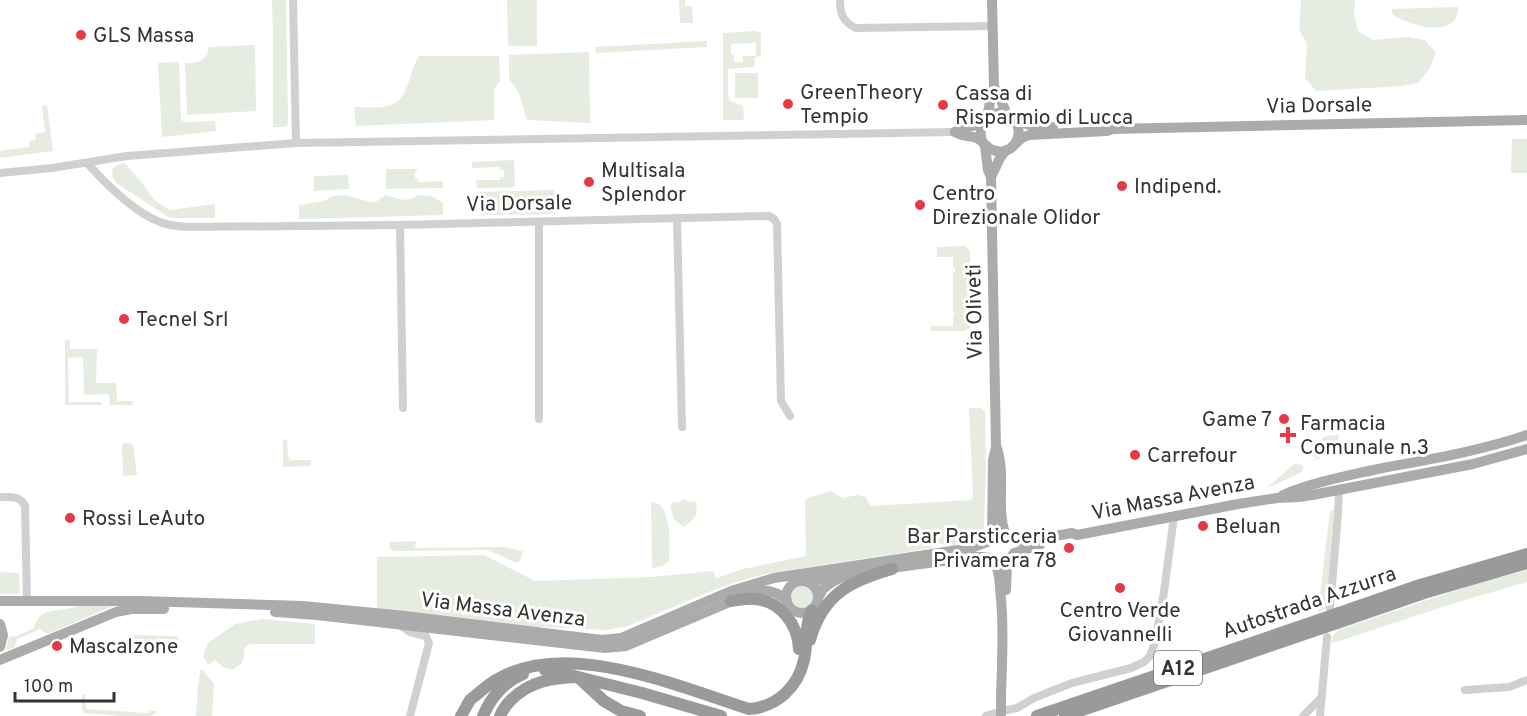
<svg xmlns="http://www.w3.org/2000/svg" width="1527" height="716" viewBox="0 0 1527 716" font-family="Overpass,sans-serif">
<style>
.green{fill:#e6ecdf;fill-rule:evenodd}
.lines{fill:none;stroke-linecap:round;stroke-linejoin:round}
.minor{stroke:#d0d0d0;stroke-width:8}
.major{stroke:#ababab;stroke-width:10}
.highway{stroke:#9a9a9a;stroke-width:12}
.major-bridge{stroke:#ababab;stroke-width:10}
.highway-bridge{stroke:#9a9a9a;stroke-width:12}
.poi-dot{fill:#e63946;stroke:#fff;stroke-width:2}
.labels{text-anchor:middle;stroke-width:6;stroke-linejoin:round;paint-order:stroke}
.shield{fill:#fff;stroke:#707070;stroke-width:1.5}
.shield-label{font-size:20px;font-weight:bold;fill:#333}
.poi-label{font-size:21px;fill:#333;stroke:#fff;text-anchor:start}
.street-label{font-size:21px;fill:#333;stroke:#fff}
</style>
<rect width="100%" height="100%" fill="#fff"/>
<g class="green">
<path d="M272 0H286L288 119V125L285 127H273V34Z"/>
<path d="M507 0H537V46H508Z"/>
<path d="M679 0H685V6H692L693 23H680Z"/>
<path d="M1301 0H1355L1354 14 1358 31 1373 40 1408 37 1425 40 1436 53 1429 69 1418 83 1402 86 1316 91 1305 78 1307 44 1299 29Z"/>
<path d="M1458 7C1459 40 1408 26 1392 14V9Z"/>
<path d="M756 31 761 33V56L755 57 754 67 728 69V93L730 101 743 106 744 120H723V33ZM731 44 756 43V56H743V62H734V54H731Z"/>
<path d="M707 41V47L596 53 595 47Z"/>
<path d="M255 45 256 111 187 115 185 63C198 63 207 61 209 47Z"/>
<path d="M589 52 590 123 527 120 518 91 509 79V55Z"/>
<path d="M419 56H499L500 81 494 90V120L356 126 354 107C363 107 373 108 383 107 411 103 406 77 419 56Z"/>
<path d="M179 62 181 120 185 122 215 121 216 131 162 137 158 63Z"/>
<rect x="735" y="73" width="23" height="25"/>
<path d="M47 105 53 151 0 158V151L29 147V141L36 140 35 134 45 132 42 106Z"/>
<path d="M1512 139H1527V173H1511Z"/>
<path d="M514 160 515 187 477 188 476 180H500V177H504V170H501L500 167 472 168V162Z"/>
<path d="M125 163 142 183 154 200 170 210 215 204V218H171L167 216 116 183 113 178 112 169 116 166Z"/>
<path d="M386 169H417V171L415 172V178L418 179V182L443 181V188L386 189Z"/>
<path d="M348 175 349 189 314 191V176Z"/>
<path d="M554 190 555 214 480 215V192Z"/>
<path d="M345 195 374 203 386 195 402 200 411 199 418 195 431 196 443 203V215L299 219V205L324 201 333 196Z"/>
<path d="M965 246 970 251 972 326 965 331H931V326H953V316H954V312H953V272H955V268H953V257H937V247Z"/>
<path d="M70 340V349H97L96 383H116L117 401H133V405H110L109 394 86 395 84 393 83 357 68 358 69 402H100L102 405H65V341Z"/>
<path d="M969 408H980L985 411 986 467 984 528 978 538C971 541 952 546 946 545 942 544 939 543 936 543L931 548 765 574 736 582 706 593 628 626 607 630 523 626 377 609V557L484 555 535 581 652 577 713 571 716 578 743 569 806 556 805 501 807 498 831 491 843 498 857 495 866 497 869 504 872 506 971 500 973 496Z"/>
<path d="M1338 435 1339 438 1318 460 1309 452 1325 436Z"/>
<path d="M287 439 288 456 290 460H311V466L283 467V440Z"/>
<path d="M124 443H131L133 446 137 475 123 476 122 445Z"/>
<path d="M1297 463 1303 466 1302 472 1267 488 1293 465Z"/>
<path d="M684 499 689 502 695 501C700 515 694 519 683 527L674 519 670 506 674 502 678 503Z"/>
<path d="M651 502 661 505C671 522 670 543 669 561L663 566 652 568Z"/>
<path d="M1334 510 1326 609 1318 612 1330 511Z"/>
<path d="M416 541 415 548 503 547 523 551 520 561 517 563 488 550 394 551 390 549 389 542Z"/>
<path d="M1527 570V582L1455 603 1336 642 1331 643 1332 637 1338 630 1472 585Z"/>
<path d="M2 572 19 573 20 594H0V573Z"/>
<circle cx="803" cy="598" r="12"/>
<path d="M85 603 116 605 47 634 40 629 17 639 14 648 6 650 9 637 17 636 34 628C38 603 70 614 85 603Z"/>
<path d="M263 619 315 624V644H250L244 648C245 662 243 663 232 670L223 667 215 660 208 665 203 656 208 643 235 624Z"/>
<path d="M127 635 178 636V640L162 639 161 652 127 651Z"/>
<path d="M201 668 214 684 212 716H196L198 686Z"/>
<path d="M82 695H85L86 709 148 713 150 711H157L153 715 150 716H120L85 713 82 709Z"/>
</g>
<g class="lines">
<g class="minor">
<path d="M293 0 296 143"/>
<path d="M840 0C840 14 843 22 856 28L993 26"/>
<path d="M87 163C105 183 134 212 160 222 169 226 179 226 188 227L400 225 769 216 774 219 777 224 781 401 790 416"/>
<path d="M0 173 52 168 127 156 296 143 955 132"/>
<path d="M677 219 682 427"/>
<path d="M539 222V419"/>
<path d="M400 225 403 408"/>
<path d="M0 497C11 497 19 495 25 506L27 601"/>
<path d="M1330 608 1338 513 1339 490"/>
<path d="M401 626 410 632 426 636 429 643 410 716"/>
<path d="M1465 690 1509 687 1527 680"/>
<path d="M1007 710 1017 708 1034 698 1072 683 1131 668 1144 662 1150 656 1155 642 1164 592 1174 516"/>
<path d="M986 716 995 713"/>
<path d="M1303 716 1321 698"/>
<path d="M1320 716 1327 637"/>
</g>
<g class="major">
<path d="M994 87 998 93 1007 115"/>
<path d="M1013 118C1026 126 1037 127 1053 127"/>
<path d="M986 119C990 108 990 97 994 87L992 0"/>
<path d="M955 132C962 137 969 135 977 138 984 142 987 149 996 151 1018 156 1028 124 1007 115 989 107 977 126 982 141"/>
<path d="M955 132 961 128 982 124"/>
<path d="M1015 144 1022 138 1029 135 1107 131 1112 129 1527 120"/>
<path d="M985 146 988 170 991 177 996 447 993 460 992 536"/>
<path d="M991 177 1000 158 1006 150"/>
<path d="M997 448C1006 476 996 506 1005 534"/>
<path d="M1283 495C1311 483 1342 477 1373 470 1424 460 1477 452 1527 435"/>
<path d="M995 562C1001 577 999 583 1001 599 1004 631 1002 663 1001 695"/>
<circle cx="802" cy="597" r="16"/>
<path d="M810 583 837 572"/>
<path d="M1006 590 1007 565 1009 560"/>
<path d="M818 598 823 589 832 582 843 577 869 571 972 557H983L989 558 995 562H1005L1009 560 1014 553 1040 545"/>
<path d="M0 601H142L303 606 405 616 602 640 621 638 731 591 774 578 971 548 987 542 992 536 1000 533 1005 534 1016 541H1027L1072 533 1077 535 1238 504 1277 498 1299 497 1312 495 1473 464 1527 449"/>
<path d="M275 612 317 615 605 648 626 646 756 591C768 589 778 592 787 601"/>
<path d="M0 624 3 635 0 647"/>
<path d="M0 660 116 612 131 609H164"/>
</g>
<g class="highway">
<path d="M731 601C739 600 747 598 755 599 781 601 798 625 799 649"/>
<path d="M1339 613 1420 585 1527 554"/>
<path d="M1337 623 1424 593 1527 563"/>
<path d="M810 640C823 594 850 581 892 569"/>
<path d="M545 670H550L642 693 721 716"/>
<path d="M461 716C464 711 467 705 470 700 473 697 478 694 481 691 550 630 673 685 749 709 777 707 798 687 804 660 808 643 804 626 812 610"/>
<path d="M483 716C491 697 504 682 523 674"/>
<path d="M500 716C503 709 506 705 511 700 530 681 552 678 578 677L604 701 621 711 640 716"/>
<path d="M1037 716 1319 620"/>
<path d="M1065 716 1319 629"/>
</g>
<path class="major-bridge" d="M1001 695V716"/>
<g class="highway-bridge">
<path d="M1319 620 1339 613"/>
<path d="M1319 629 1337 623"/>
</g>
</g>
<g class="poi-dot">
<circle cx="81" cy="35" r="6"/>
<circle cx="788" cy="104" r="6"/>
<circle cx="943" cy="105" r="6"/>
<circle cx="589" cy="182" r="6"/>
<circle cx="1122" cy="186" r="6"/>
<circle cx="920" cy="205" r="6"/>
<circle cx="124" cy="319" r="6"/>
<circle cx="1284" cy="419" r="6"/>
<path d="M1285 426h6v6h6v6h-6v6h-6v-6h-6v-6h6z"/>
<circle cx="1135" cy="455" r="6"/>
<circle cx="70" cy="518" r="6"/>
<circle cx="1203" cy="526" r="6"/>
<circle cx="1069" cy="548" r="6"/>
<circle cx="1120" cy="588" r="6"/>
<circle cx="57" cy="646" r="6"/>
</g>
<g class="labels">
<rect class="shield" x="1154" y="651" width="48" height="34" rx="4.5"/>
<g class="shield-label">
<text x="1178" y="675">A12</text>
</g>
<g class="poi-label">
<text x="93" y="42">GLS Massa</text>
<text x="800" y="99">GreenTheory<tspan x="800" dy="24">Tempio</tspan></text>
<text x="955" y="100">Cassa di<tspan x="955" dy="24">Risparmio di Lucca</tspan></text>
<text x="601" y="177">Multisala<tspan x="601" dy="24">Splendor</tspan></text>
<text x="1134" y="193">Indipend.</text>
<text x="932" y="200">Centro<tspan x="932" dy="24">Direzionale Olidor</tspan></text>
<text x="136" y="326">Tecnel Srl</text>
<text x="1272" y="426" text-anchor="end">Game 7</text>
<text x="1300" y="430">Farmacia<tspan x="1300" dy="24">Comunale n.3</tspan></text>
<text x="1147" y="462">Carrefour</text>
<text x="82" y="525">Rossi LeAuto</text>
<text x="1215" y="533">Beluan</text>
<text x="1057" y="543" text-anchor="end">Bar Parsticceria<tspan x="1057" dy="24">Privamera 78</tspan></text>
<text x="1120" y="617" text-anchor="middle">Centro Verde<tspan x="1120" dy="24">Giovannelli</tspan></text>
<text x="69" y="653">Mascalzone</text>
</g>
<g class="street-label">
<text transform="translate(1319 105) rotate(-1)" y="7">Via Dorsale</text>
<text transform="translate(519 203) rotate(-1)" y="7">Via Dorsale</text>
<text transform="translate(974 312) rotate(-91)" y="7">Via Oliveti</text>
<text transform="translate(1173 497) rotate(-11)" y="7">Via Massa Avenza</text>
<text transform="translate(1309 602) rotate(-19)" y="7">Autostrada Azzurra</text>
<text transform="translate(503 609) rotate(7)" y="7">Via Massa Avenza</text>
</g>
</g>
<path d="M15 692v9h99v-9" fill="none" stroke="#333333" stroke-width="3"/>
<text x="24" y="692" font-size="18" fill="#333333" stroke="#ffffff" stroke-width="4.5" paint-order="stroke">100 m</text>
</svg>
